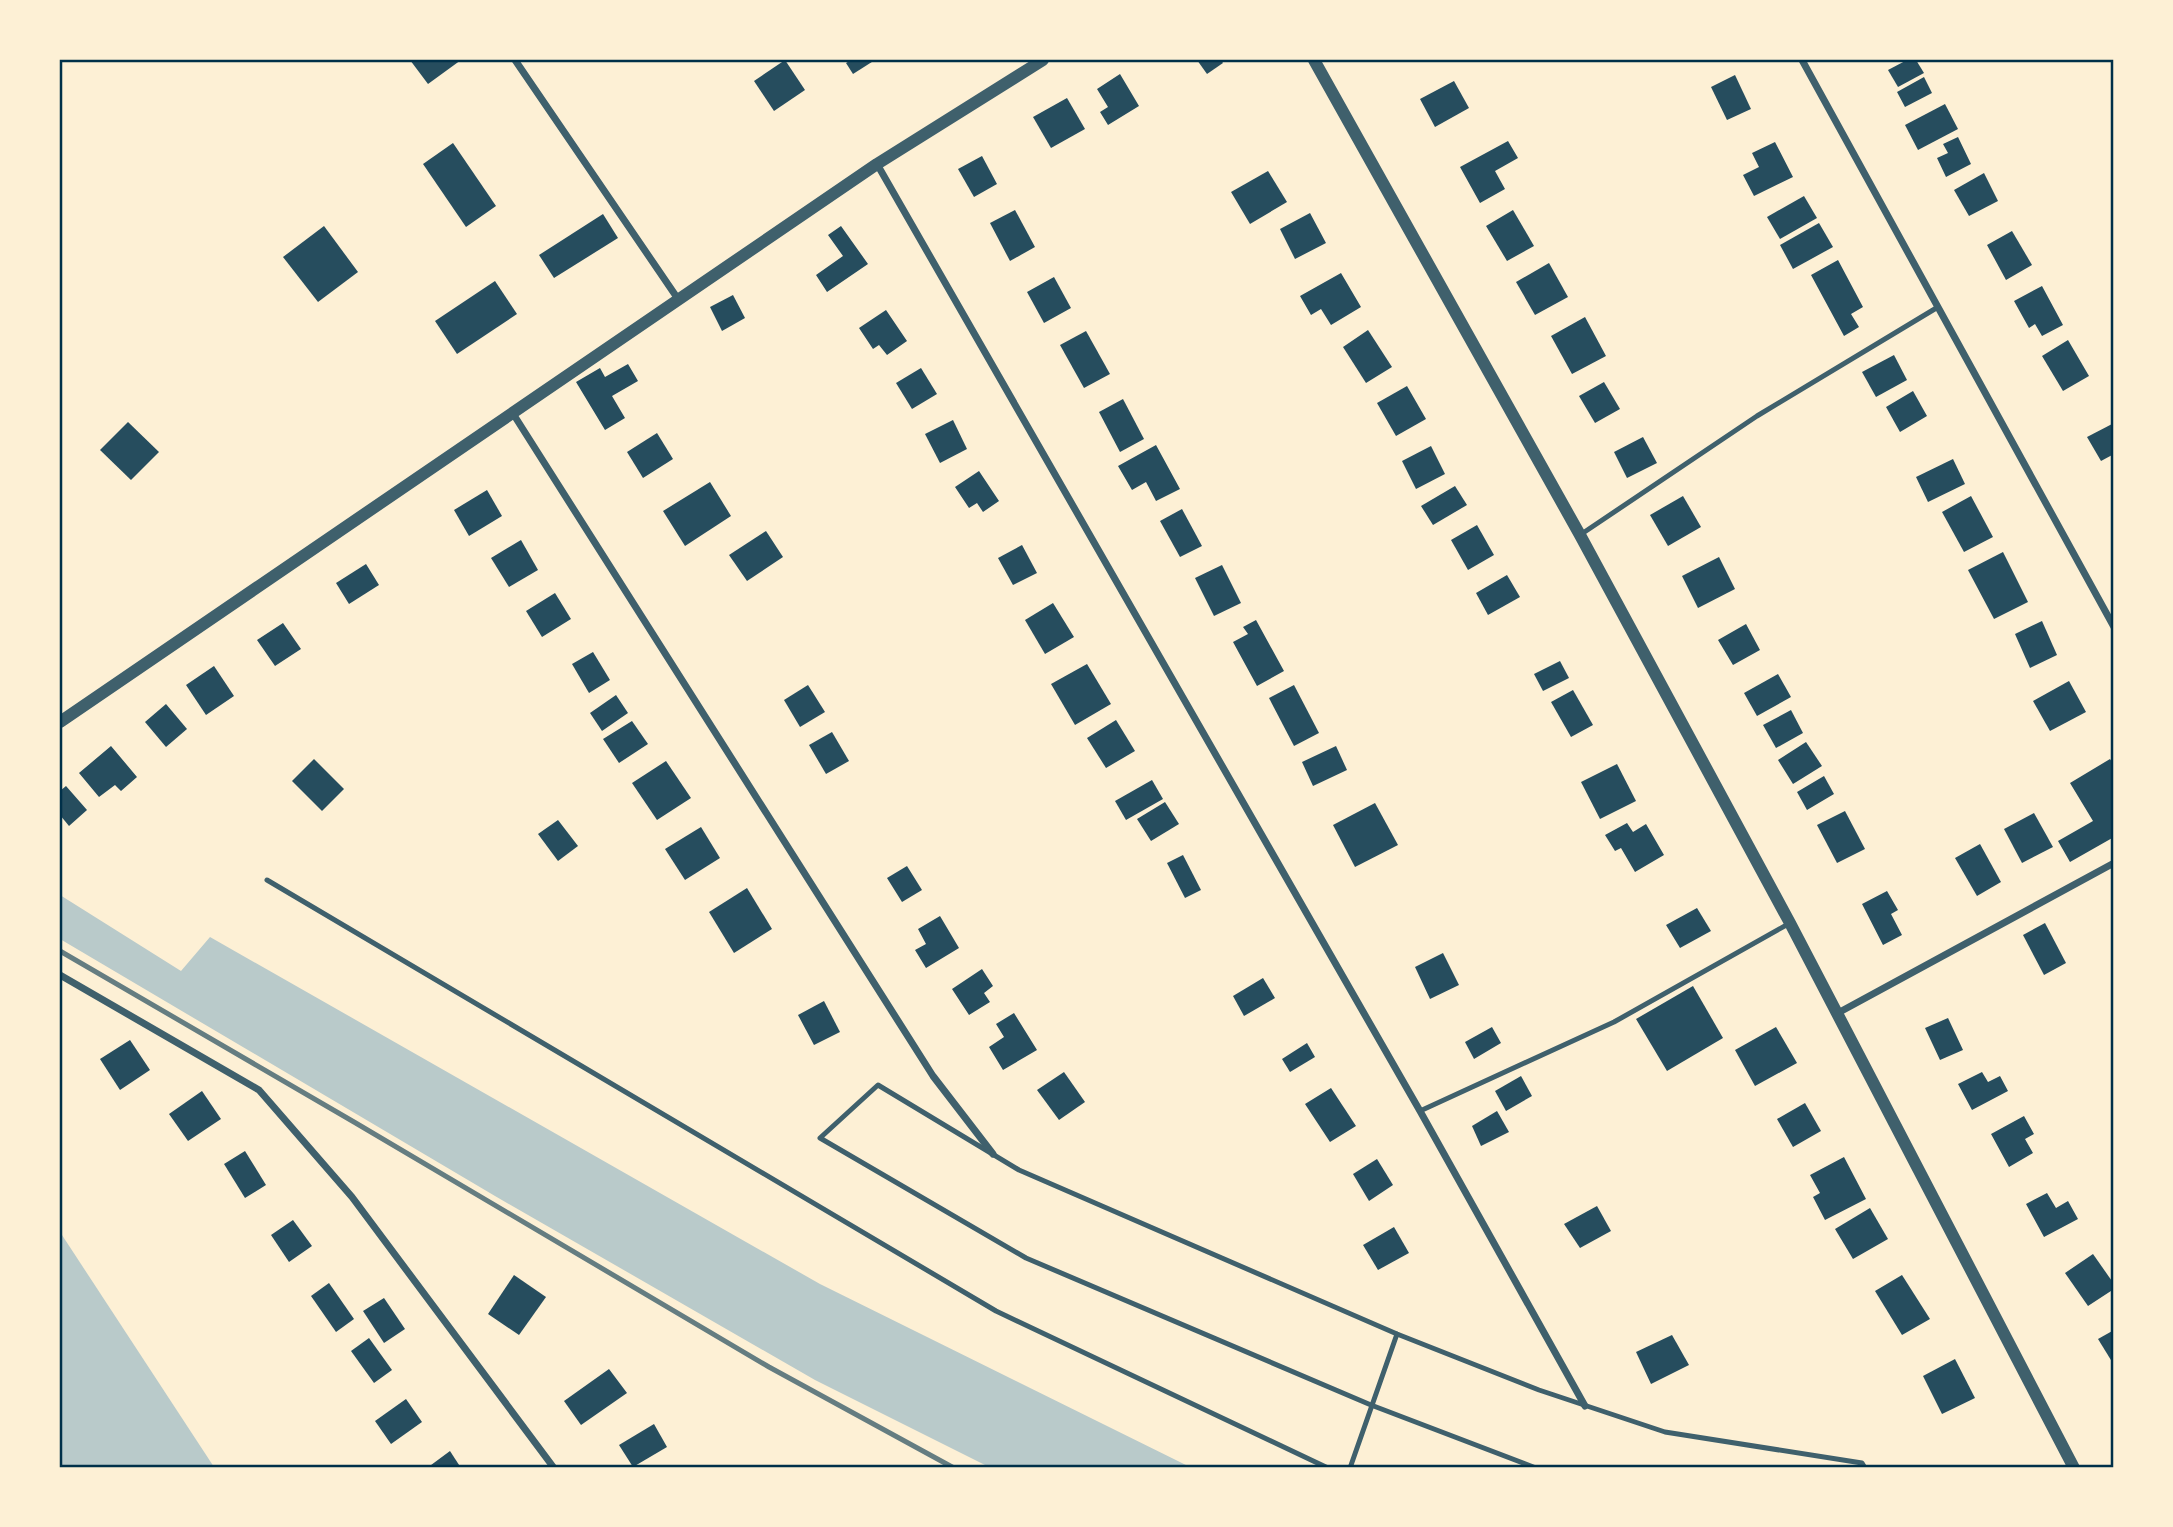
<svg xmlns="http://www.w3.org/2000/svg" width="2173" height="1527" viewBox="0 0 2173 1527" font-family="'PT Sans Narrow',sans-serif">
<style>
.green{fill:#b9caca}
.building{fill:#264d5e}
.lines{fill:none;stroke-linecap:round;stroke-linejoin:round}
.service{stroke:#3f606c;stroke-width:5}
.minor{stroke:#3f606c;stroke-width:7}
.tertiary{stroke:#3f606c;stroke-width:12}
.rail{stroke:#657d81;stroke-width:5}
.neatline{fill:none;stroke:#003049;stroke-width:2.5}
</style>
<rect width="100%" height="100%" fill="#fdf0d5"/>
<g class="green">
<path d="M60 895 181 971 210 937 820 1284 1190 1467H989L815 1380 495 1196 60 939Z"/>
<path d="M60 1232 214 1467H60Z"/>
</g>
<g class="building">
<path d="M410 60H461L428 84Z"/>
<path d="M785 60 805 90 774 111 754 81Z"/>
<path d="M851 60H875L853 74 846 63Z"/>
<path d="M1197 60H1221L1223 63 1207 74Z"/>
<path d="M1907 60H1916L1924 73 1898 87 1888 70Z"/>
<path d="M1120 74 1139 106 1108 125 1100 112 1108 107 1097 89Z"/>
<path d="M1735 75 1751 109 1727 120 1711 87Z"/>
<path d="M1924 77 1932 93 1905 107 1897 92Z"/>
<path d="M1454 81 1469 108 1435 127 1420 99Z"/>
<path d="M1067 98 1085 129 1051 148 1033 117Z"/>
<path d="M1945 104 1958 129 1918 150 1905 125Z"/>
<path d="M1958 137 1971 164 1946 177 1937 158 1948 153 1943 144Z"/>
<path d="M1508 141 1518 158 1495 171 1505 189 1480 203 1460 167Z"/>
<path d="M1775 142 1793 177 1754 196 1743 175 1759 167 1752 153Z"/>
<path d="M453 143 496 206 466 227 423 164Z"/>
<path d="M982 156 997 184 974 197 958 169Z"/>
<path d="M1268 171 1287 202 1250 224 1231 192Z"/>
<path d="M1984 173 1998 201 1969 216 1954 190Z"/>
<path d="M1804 196 1817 218 1780 239 1767 217Z"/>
<path d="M1015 210 1035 247 1010 261 990 223Z"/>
<path d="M1513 210 1534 246 1507 261 1486 226Z"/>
<path d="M1310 213 1326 243 1295 259 1280 229Z"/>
<path d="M603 214 618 238 554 278 539 255Z"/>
<path d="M1819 223 1833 247 1793 269 1780 245Z"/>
<path d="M324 226 358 272 318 302 283 257Z"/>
<path d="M841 226 868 264 827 292 816 275 843 256 828 235Z"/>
<path d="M2012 231 2032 265 2006 280 1987 245Z"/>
<path d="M1838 260 1863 307 1851 314 1859 327 1844 336 1811 275Z"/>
<path d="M1549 263 1568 297 1535 315 1516 282Z"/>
<path d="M1341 273 1361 307 1331 325 1321 309 1311 315 1300 296Z"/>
<path d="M1054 277 1071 308 1044 323 1027 292Z"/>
<path d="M495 281 517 314 457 354 435 321Z"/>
<path d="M2042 286 2063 325 2042 336 2035 324 2029 328 2014 301Z"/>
<path d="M733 295 745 318 722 331 710 307Z"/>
<path d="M886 310 907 341 887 355 879 345 873 349 859 328Z"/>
<path d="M1585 317 1606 356 1572 374 1551 336Z"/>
<path d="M1368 330 1392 367 1366 383 1343 347Z"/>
<path d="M1086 331 1110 374 1084 388 1060 345Z"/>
<path d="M2068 340 2089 376 2063 391 2042 356Z"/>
<path d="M1894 355 1907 380 1876 397 1862 372Z"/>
<path d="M628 364 638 381 612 396 625 418 605 430 576 382 600 368 605 377Z"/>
<path d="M921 368 937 394 912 409 896 383Z"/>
<path d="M1604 382 1620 409 1595 423 1579 396Z"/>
<path d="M1407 386 1426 419 1396 436 1377 403Z"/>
<path d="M1913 391 1927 416 1900 432 1886 407Z"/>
<path d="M1123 399 1144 439 1120 452 1099 412Z"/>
<path d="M953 420 967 449 940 463 925 434Z"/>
<path d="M128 422 159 452 131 480 100 450Z"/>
<path d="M2114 423V454L2101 461 2087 437Z"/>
<path d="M657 433 673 459 643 478 627 452Z"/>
<path d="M1643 437 1657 463 1627 478 1614 452Z"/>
<path d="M1156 445 1180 489 1156 501 1146 482 1132 490 1118 466Z"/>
<path d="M1431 446 1445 474 1416 489 1402 461Z"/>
<path d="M1953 459 1965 484 1928 502 1916 477Z"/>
<path d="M979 471 999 501 983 512 977 503 969 508 955 487Z"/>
<path d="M710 482 731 516 685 546 663 511Z"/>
<path d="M1455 486 1467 505 1433 525 1421 506Z"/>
<path d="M487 490 502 516 469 536 454 510Z"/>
<path d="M1683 496 1701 527 1668 546 1650 515Z"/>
<path d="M1971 496 1993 537 1964 552 1942 512Z"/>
<path d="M1182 509 1202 546 1180 557 1160 521Z"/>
<path d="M1477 525 1494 555 1468 570 1451 540Z"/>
<path d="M766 531 783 557 747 581 729 555Z"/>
<path d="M521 540 538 570 509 587 491 558Z"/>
<path d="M1022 545 1037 573 1013 585 998 558Z"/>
<path d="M2003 552 2028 602 1994 619 1968 570Z"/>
<path d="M1719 557 1735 589 1698 608 1682 576Z"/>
<path d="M366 564 379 585 349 604 336 583Z"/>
<path d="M1222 565 1241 603 1214 616 1195 578Z"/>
<path d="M1507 575 1520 597 1488 615 1476 593Z"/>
<path d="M555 593 571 619 542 637 526 611Z"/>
<path d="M1053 603 1074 637 1045 654 1025 620Z"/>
<path d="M1256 620 1284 671 1257 686 1233 642 1248 634 1243 627Z"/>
<path d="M2042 621 2057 655 2030 668 2015 634Z"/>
<path d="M283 623 301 649 275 666 257 640Z"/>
<path d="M1746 624 1760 650 1733 665 1718 640Z"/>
<path d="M593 652 610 680 589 693 572 664Z"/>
<path d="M1560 661 1569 678 1543 691 1534 674Z"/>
<path d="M1087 664 1111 704 1075 725 1051 684Z"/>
<path d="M214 666 234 696 206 715 186 685Z"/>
<path d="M1778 674 1791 697 1757 716 1744 693Z"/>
<path d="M2069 681 2086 712 2050 731 2033 701Z"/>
<path d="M808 685 825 712 800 727 784 700Z"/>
<path d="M1294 685 1319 733 1294 746 1269 698Z"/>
<path d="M1573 690 1593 725 1571 737 1551 702Z"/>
<path d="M616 695 628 713 602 731 590 713Z"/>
<path d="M166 704 187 729 166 747 145 722Z"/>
<path d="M1791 710 1803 733 1776 748 1763 725Z"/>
<path d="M1116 720 1135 751 1106 768 1087 738Z"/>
<path d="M632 721 648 744 619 763 603 739Z"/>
<path d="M832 732 849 761 826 774 809 745Z"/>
<path d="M1806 742 1822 766 1793 784 1778 760Z"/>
<path d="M111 746 137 777 121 791 115 785 99 797 79 773Z"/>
<path d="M1336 746 1347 770 1313 786 1302 762Z"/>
<path d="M314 759 344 789 322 811 292 781Z"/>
<path d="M2110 759 2114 765V837L2070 862 2058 841 2093 821 2070 783Z"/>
<path d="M666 761 691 798 657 820 632 783Z"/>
<path d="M1617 764 1636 801 1600 819 1581 782Z"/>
<path d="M1824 776 1834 794 1807 810 1797 792Z"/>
<path d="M1152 780 1163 799 1126 820 1115 801Z"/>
<path d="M66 786 87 810 69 826 60 815V791Z"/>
<path d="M1165 802 1179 824 1151 841 1137 819Z"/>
<path d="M1375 803 1398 845 1355 867 1333 825Z"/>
<path d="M1845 811 1865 849 1837 863 1817 825Z"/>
<path d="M2034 813 2053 847 2022 863 2004 829Z"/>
<path d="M558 820 578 846 558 861 538 834Z"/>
<path d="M1627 823 1633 832 1646 824 1664 855 1635 872 1621 848 1615 851 1605 835Z"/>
<path d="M701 827 720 858 685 880 665 849Z"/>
<path d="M1980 844 2001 882 1977 896 1955 858Z"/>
<path d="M1183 855 1201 890 1185 898 1167 863Z"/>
<path d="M907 866 922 890 902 902 887 878Z"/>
<path d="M747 888 772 929 734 953 709 912Z"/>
<path d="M1887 891 1898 910 1891 914 1902 935 1883 945 1862 904Z"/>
<path d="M1697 908 1711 931 1680 948 1666 925Z"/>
<path d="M940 916 959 948 926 968 915 950 926 944 918 929Z"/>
<path d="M2045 923 2066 963 2044 975 2023 935Z"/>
<path d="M1443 953 1459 985 1430 999 1415 967Z"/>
<path d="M982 969 993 986 984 993 990 1002 969 1015 952 989Z"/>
<path d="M1263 978 1275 998 1244 1016 1233 996Z"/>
<path d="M1693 986 1723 1038 1667 1071 1636 1019Z"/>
<path d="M824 1001 840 1032 814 1045 798 1015Z"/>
<path d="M1014 1013 1037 1050 1003 1070 989 1047 1004 1037 996 1024Z"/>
<path d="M1948 1018 1963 1050 1940 1060 1925 1028Z"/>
<path d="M1492 1027 1501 1043 1474 1059 1465 1042Z"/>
<path d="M1776 1027 1797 1063 1755 1086 1735 1050Z"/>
<path d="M130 1040 150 1070 120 1090 100 1059Z"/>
<path d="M1307 1043 1315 1057 1290 1072 1282 1059Z"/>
<path d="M1064 1072 1085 1102 1059 1120 1037 1090Z"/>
<path d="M1982 1072 1988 1082 2000 1076 2008 1091 1972 1110 1958 1084Z"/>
<path d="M1521 1076 1532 1096 1506 1111 1495 1091Z"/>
<path d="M1331 1088 1356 1126 1330 1142 1305 1104Z"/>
<path d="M202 1091 221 1119 188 1141 169 1114Z"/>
<path d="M1805 1103 1821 1131 1793 1147 1777 1119Z"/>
<path d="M1497 1111 1509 1132 1481 1146 1472 1126Z"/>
<path d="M2024 1116 2034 1134 2025 1139 2033 1153 2009 1167 1991 1134Z"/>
<path d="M245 1151 266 1185 245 1198 224 1164Z"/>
<path d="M1844 1157 1866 1199 1825 1220 1813 1197 1820 1193 1810 1175Z"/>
<path d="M1377 1159 1393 1185 1369 1201 1353 1174Z"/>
<path d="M2047 1193 2056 1208 2068 1201 2078 1219 2044 1237 2026 1204Z"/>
<path d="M1597 1206 1611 1231 1580 1248 1564 1224Z"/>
<path d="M1870 1208 1888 1239 1853 1259 1835 1229Z"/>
<path d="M293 1220 312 1246 289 1262 271 1235Z"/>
<path d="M1394 1227 1409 1253 1378 1270 1363 1245Z"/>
<path d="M2093 1254 2114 1284V1289L2088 1306 2065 1273Z"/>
<path d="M514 1275 546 1297 519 1335 488 1314Z"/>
<path d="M1902 1275 1930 1319 1902 1335 1875 1291Z"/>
<path d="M329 1283 354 1319 336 1332 311 1296Z"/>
<path d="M384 1298 405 1329 384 1343 363 1311Z"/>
<path d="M2114 1330V1365L2098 1339Z"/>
<path d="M1672 1335 1689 1365 1651 1384 1636 1352Z"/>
<path d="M369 1338 392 1370 374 1383 351 1351Z"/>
<path d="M1955 1359 1975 1398 1942 1414 1923 1376Z"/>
<path d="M609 1369 627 1393 581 1425 564 1401Z"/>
<path d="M406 1399 422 1422 391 1444 375 1421Z"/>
<path d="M654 1424 667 1447 633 1467 619 1445Z"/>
<path d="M450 1451 461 1468H427Z"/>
</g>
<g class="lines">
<g class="service">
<path d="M1580 535 1757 416 1938 307"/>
<path d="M267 880 996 1311 1328 1468"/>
<path d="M1420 1111 1614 1022 1790 923"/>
<path d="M1350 1468 1397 1334"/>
<path d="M1536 1468 1371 1405 1026 1258 820 1138 878 1085 1019 1170 1397 1334 1539 1390 1665 1432 1862 1463 1865 1468"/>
</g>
<g class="minor">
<path d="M515 60 678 299"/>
<path d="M1802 60 2114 627"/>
<path d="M877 164 1420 1111 1585 1406"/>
<path d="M512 412 933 1076 993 1154"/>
<path d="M60 975 259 1090 352 1197 554 1468"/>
<path d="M1836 1014 2114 863"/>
</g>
<g class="tertiary">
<path d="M1314 60 1580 535 1790 923 2074 1468"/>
<path d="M60 722 877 164 1043 60"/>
</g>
<path class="rail" d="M60 951 354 1122 769 1367 954 1468"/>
</g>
<rect width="2173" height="1527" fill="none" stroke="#fdf0d5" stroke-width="122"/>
<rect x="61" y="61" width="2051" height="1405" class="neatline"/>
</svg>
